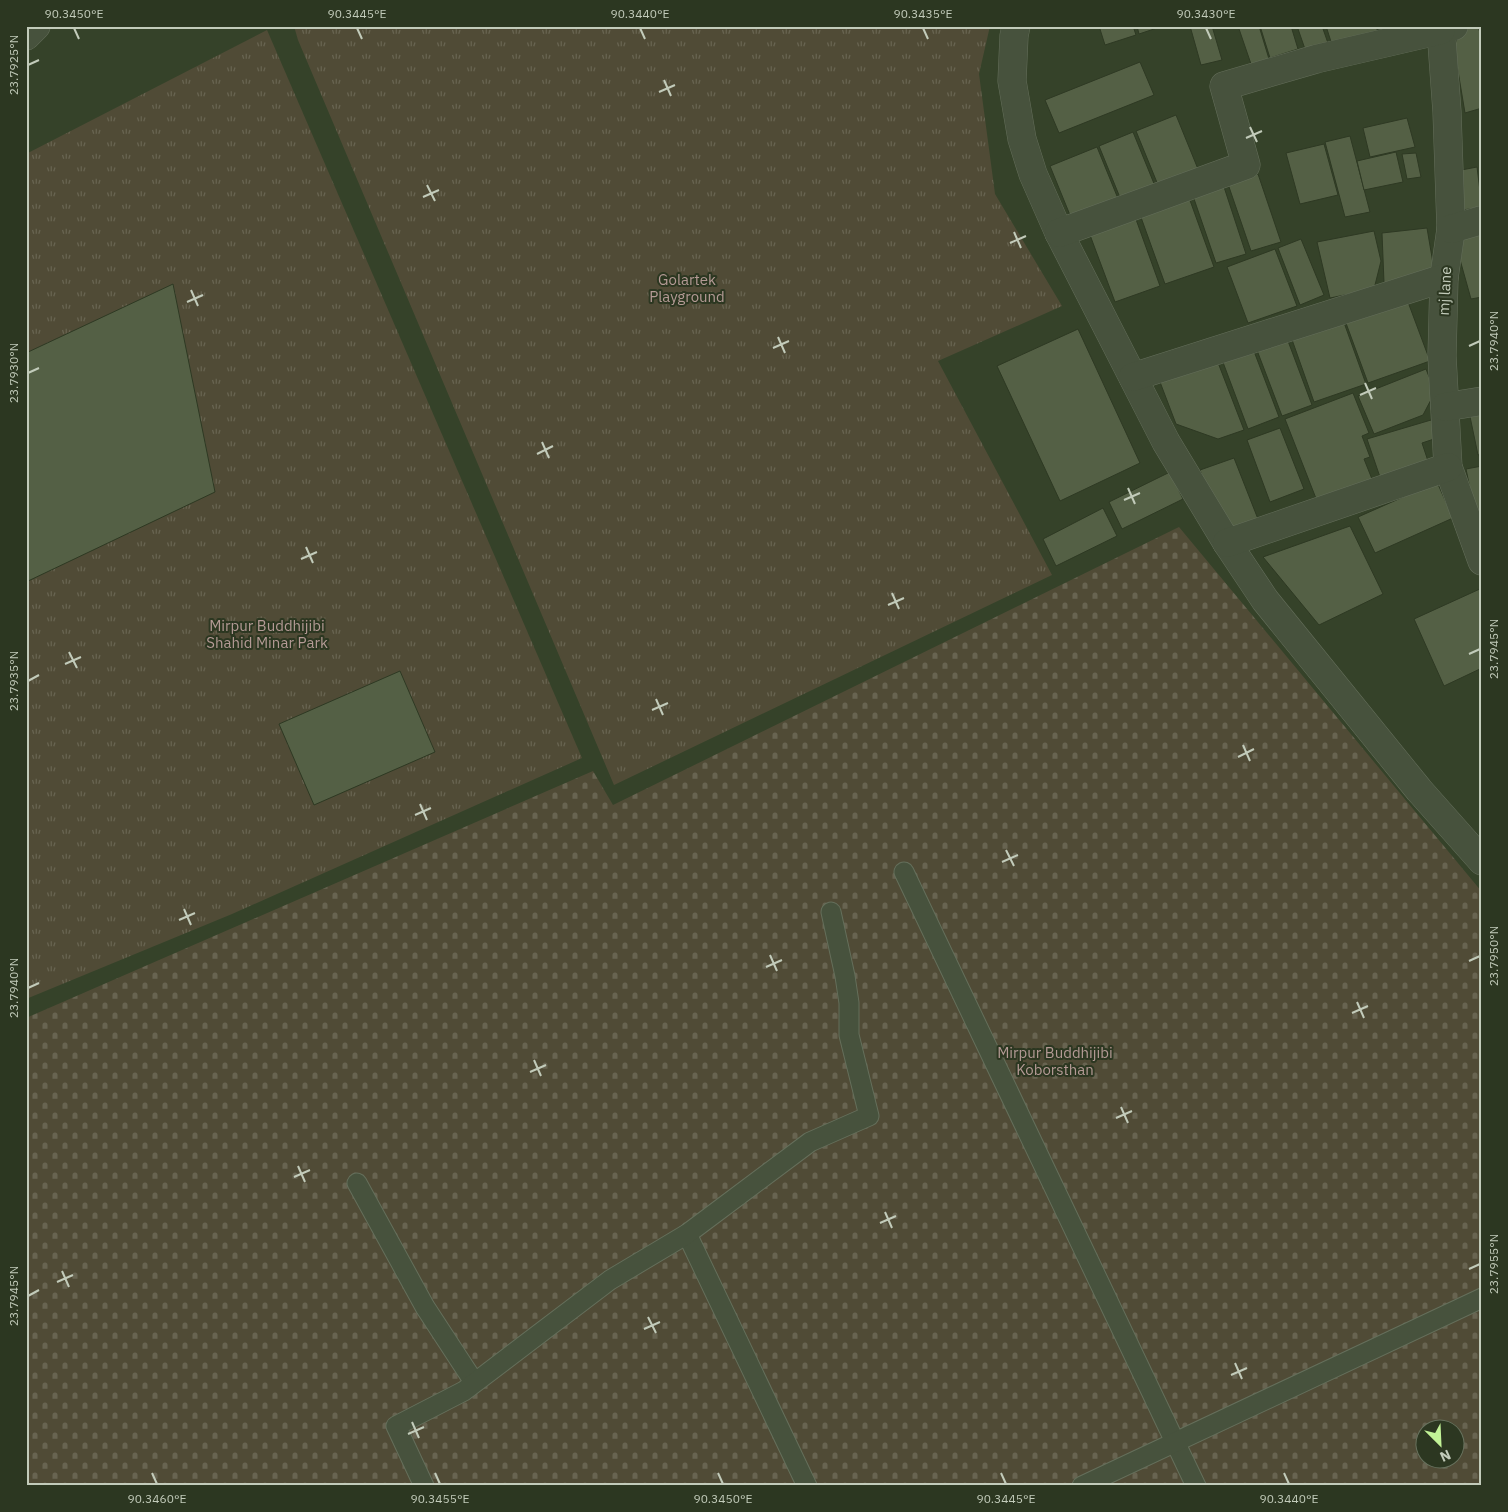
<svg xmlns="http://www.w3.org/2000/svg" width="1508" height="1512" viewBox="0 0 1508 1512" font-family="'IBM Plex Sans',sans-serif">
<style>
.grass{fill:url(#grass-tufts)}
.cemetery{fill:url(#cemetery-stones);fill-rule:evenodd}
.building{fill:#546045;stroke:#2e3923}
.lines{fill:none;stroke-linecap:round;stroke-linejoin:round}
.service-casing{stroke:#656f5b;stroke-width:21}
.minor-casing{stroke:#656f5b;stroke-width:29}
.service{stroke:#47523d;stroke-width:19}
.minor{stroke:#47523d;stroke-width:28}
.ticks{fill:none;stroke:#c2cbba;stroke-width:2}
.labels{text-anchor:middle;stroke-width:4;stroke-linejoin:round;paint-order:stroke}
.park-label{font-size:15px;fill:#b49a95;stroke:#2c3721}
.street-label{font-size:15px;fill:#c2cbba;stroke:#2c3721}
.neatline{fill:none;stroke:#c2cbba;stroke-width:2}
.ticks-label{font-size:12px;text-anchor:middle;fill:#c2cbba}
</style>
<defs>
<pattern id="grass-tufts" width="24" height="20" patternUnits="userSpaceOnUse" patternTransform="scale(1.25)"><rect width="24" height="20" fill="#504b36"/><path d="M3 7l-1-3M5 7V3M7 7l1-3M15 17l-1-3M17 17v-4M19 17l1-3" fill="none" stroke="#686451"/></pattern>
<pattern id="cemetery-stones" width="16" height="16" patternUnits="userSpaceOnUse" patternTransform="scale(1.25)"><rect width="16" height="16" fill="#504b36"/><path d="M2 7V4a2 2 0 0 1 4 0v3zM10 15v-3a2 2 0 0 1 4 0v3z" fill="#686451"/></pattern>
</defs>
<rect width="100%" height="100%" fill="#354229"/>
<g class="grass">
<path d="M294 26H990L979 74 995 194 1062 306 938 361 1052 575 614 785 298 40Z"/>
<path d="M267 30 582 758 232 914 26 999V154Z"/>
</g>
<path class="cemetery" d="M1179 527 1482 892V1486H26V1018L593 771 613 805ZM1426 1430H1456V1460H1426Z"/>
<g class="building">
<path d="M1099 26H1133L1136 35 1105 45Z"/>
<path d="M1137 26H1163L1139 34Z"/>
<path d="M1190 26H1212L1222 60 1201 65Z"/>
<path d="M1238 26H1259L1269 59 1251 64Z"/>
<path d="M1260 26H1291L1298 49 1270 58Z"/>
<path d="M1297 26H1322L1329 46 1306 52Z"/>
<path d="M1326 26H1376L1379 36 1333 48Z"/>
<path d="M1472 26H1478L1482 40V108L1465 113 1454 47 1460 31Z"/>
<path d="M1140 62 1154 95 1059 133 1045 100Z"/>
<path d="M1176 115 1198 169 1158 185 1136 131Z"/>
<path d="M1407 118 1415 147 1370 157 1363 128Z"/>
<path d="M1133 132 1155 186 1121 200 1099 146Z"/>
<path d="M1350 136 1370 212 1345 217 1325 142Z"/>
<path d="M1324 144 1338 195 1300 204 1286 153Z"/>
<path d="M1097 147 1119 201 1072 220 1050 166Z"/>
<path d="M1396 152 1403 182 1364 190 1357 161Z"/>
<path d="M1416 153 1421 177 1407 179 1402 154Z"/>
<path d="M1477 167 1482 207 1450 212 1456 171Z"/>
<path d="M1258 174 1281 242 1251 251 1228 184Z"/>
<path d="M1224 187 1246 254 1216 263 1193 196Z"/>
<path d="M1187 192 1214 267 1165 284 1138 209Z"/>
<path d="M1133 211 1160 286 1115 302 1087 227Z"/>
<path d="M1482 224V297L1471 299 1452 231Z"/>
<path d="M1427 228 1434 269 1384 283 1382 233Z"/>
<path d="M1374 231 1381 261 1374 289 1330 298 1317 242Z"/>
<path d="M1301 239 1324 295 1300 305 1278 248Z"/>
<path d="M1275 249 1297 306 1248 323 1227 267Z"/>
<path d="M173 284 215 492 26 582V353Z"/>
<path d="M1405 294 1430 361 1368 383 1343 315Z"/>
<path d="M1342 317 1366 384 1314 402 1290 334Z"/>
<path d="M1078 329 1140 463 1060 501 997 366Z"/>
<path d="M1285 333 1312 405 1282 416 1255 345Z"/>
<path d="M1252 346 1279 417 1248 429 1221 357Z"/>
<path d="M1217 360 1244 430 1218 439 1176 424 1160 382Z"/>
<path d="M1426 369 1435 392 1423 415 1374 434 1358 396Z"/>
<path d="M1353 393 1369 433 1362 436 1370 457 1364 459 1372 479 1317 501 1285 419Z"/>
<path d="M1482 405V454L1478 455 1468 407Z"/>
<path d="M1431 420 1437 438 1422 443 1429 464 1381 480 1367 439Z"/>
<path d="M1280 428 1304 489 1270 502 1247 440Z"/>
<path d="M1234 458 1258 519 1224 532 1200 470Z"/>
<path d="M1482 466V517L1476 518 1466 469Z"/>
<path d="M1170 472 1183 499 1122 529 1109 502Z"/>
<path d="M1437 482 1453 518 1375 553 1358 517Z"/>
<path d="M1103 508 1117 536 1056 566 1043 539Z"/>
<path d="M1350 526 1383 594 1319 625 1263 557Z"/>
<path d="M1482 588V668L1444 686 1414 619Z"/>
<path d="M400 671 435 752 314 805 279 724Z"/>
</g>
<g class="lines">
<g class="service-casing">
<g id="service">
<path d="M904 872 1196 1486"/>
<path d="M357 1183 425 1307 474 1382"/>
<path d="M687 1234 807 1486"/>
<path d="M424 1486 396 1426 464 1391 610 1280 687 1234 810 1142 869 1116 849 1035V1003L845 976 831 912"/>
<path d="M1082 1486 1482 1298"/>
</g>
</g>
<g class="minor-casing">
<g id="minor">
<path d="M1016 26 1014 36 1012 81 1022 139 1033 174 1059 233 1166 442 1227 543 1265 600 1419 790 1482 861"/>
<path d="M1454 26 1441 30 1447 112 1451 229 1444 278 1442 356 1448 467 1482 561"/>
<path d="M26 36 36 26"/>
<path d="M1451 229 1482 220"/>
<path d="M1059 233 1246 165 1224 86 1316 59 1441 30"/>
<path d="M1133 377 1444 278"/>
<path d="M1445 407 1482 401"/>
<path d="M1227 543 1448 467"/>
</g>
</g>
<use href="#service" class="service"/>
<use href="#minor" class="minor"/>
</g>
<path class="ticks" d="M74 28 79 39M357 28 362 39M640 28 645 39M923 28 928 39M1206 28 1211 39M28 65 39 60M664 80 671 96M659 92 675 85M1250 127 1257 142M1246 138 1262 131M427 185 435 201M423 197 439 190M1014 232 1021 248M1010 243 1026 236M191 290 198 306M187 302 203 295M778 337 785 353M1469 346 1480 341M773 348 789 341M28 373 39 368M1365 383 1372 399M1360 395 1376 388M542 442 549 458M537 454 553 446M1128 488 1135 504M1124 500 1140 493M306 547 313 563M301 559 317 552M892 593 899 609M888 605 904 598M69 652 77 668M1469 654 1480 649M65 664 81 657M28 681 39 675M656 699 663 715M652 710 668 703M1243 745 1250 761M1238 757 1254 749M420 804 427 820M415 815 431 808M1006 850 1014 866M1002 862 1018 855M184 909 191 925M179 920 195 913M770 955 777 971M1469 961 1480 956M766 967 782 960M28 988 39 983M1357 1002 1364 1018M1352 1013 1368 1006M534 1060 541 1076M530 1072 546 1065M1121 1107 1128 1123M1116 1118 1132 1111M298 1166 305 1182M294 1177 310 1170M885 1212 892 1228M880 1223 896 1216M1469 1269 1480 1264M62 1271 69 1287M57 1282 73 1275M28 1296 39 1290M648 1317 656 1333M644 1329 660 1322M1235 1363 1242 1379M1231 1375 1247 1368M412 1422 419 1438M408 1434 424 1427M152 1473 157 1484M435 1473 440 1484M718 1473 723 1484M1001 1473 1006 1484M1284 1473 1289 1484"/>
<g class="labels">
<g class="park-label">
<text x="687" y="285">Golartek<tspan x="687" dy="17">Playground</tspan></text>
<text x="267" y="631">Mirpur Buddhijibi<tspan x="267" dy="17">Shahid Minar Park</tspan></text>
<text x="1055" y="1058">Mirpur Buddhijibi<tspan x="1055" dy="17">Koborsthan</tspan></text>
</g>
<g class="street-label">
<text transform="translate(1445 291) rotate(-87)" y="5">mj lane</text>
</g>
</g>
<rect width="1508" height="1512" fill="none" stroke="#2c3721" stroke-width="55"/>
<g transform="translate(1440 1444) rotate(156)"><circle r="24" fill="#2c3721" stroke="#68725e"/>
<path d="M0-4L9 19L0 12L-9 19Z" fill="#c2f397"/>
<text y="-8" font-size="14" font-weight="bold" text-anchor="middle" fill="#c2cbba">N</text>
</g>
<rect x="28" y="28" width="1452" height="1456" class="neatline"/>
<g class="ticks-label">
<text x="74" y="18">90.3450°E</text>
<text x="357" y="18">90.3445°E</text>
<text x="640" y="18">90.3440°E</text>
<text x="923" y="18">90.3435°E</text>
<text x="1206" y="18">90.3430°E</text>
<text transform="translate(14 65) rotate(-90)" y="4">23.7925°N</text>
<text transform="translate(1494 341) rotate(-90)" y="4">23.7940°N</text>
<text transform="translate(14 373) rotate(-90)" y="4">23.7930°N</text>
<text transform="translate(1494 649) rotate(-90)" y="4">23.7945°N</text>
<text transform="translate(14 681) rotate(-90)" y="4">23.7935°N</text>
<text transform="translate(1494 956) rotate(-90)" y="4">23.7950°N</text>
<text transform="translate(14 988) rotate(-90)" y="4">23.7940°N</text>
<text transform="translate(1494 1264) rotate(-90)" y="4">23.7955°N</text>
<text transform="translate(14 1296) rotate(-90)" y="4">23.7945°N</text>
<text x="157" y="1503">90.3460°E</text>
<text x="440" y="1503">90.3455°E</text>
<text x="723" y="1503">90.3450°E</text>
<text x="1006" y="1503">90.3445°E</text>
<text x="1289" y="1503">90.3440°E</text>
</g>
</svg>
